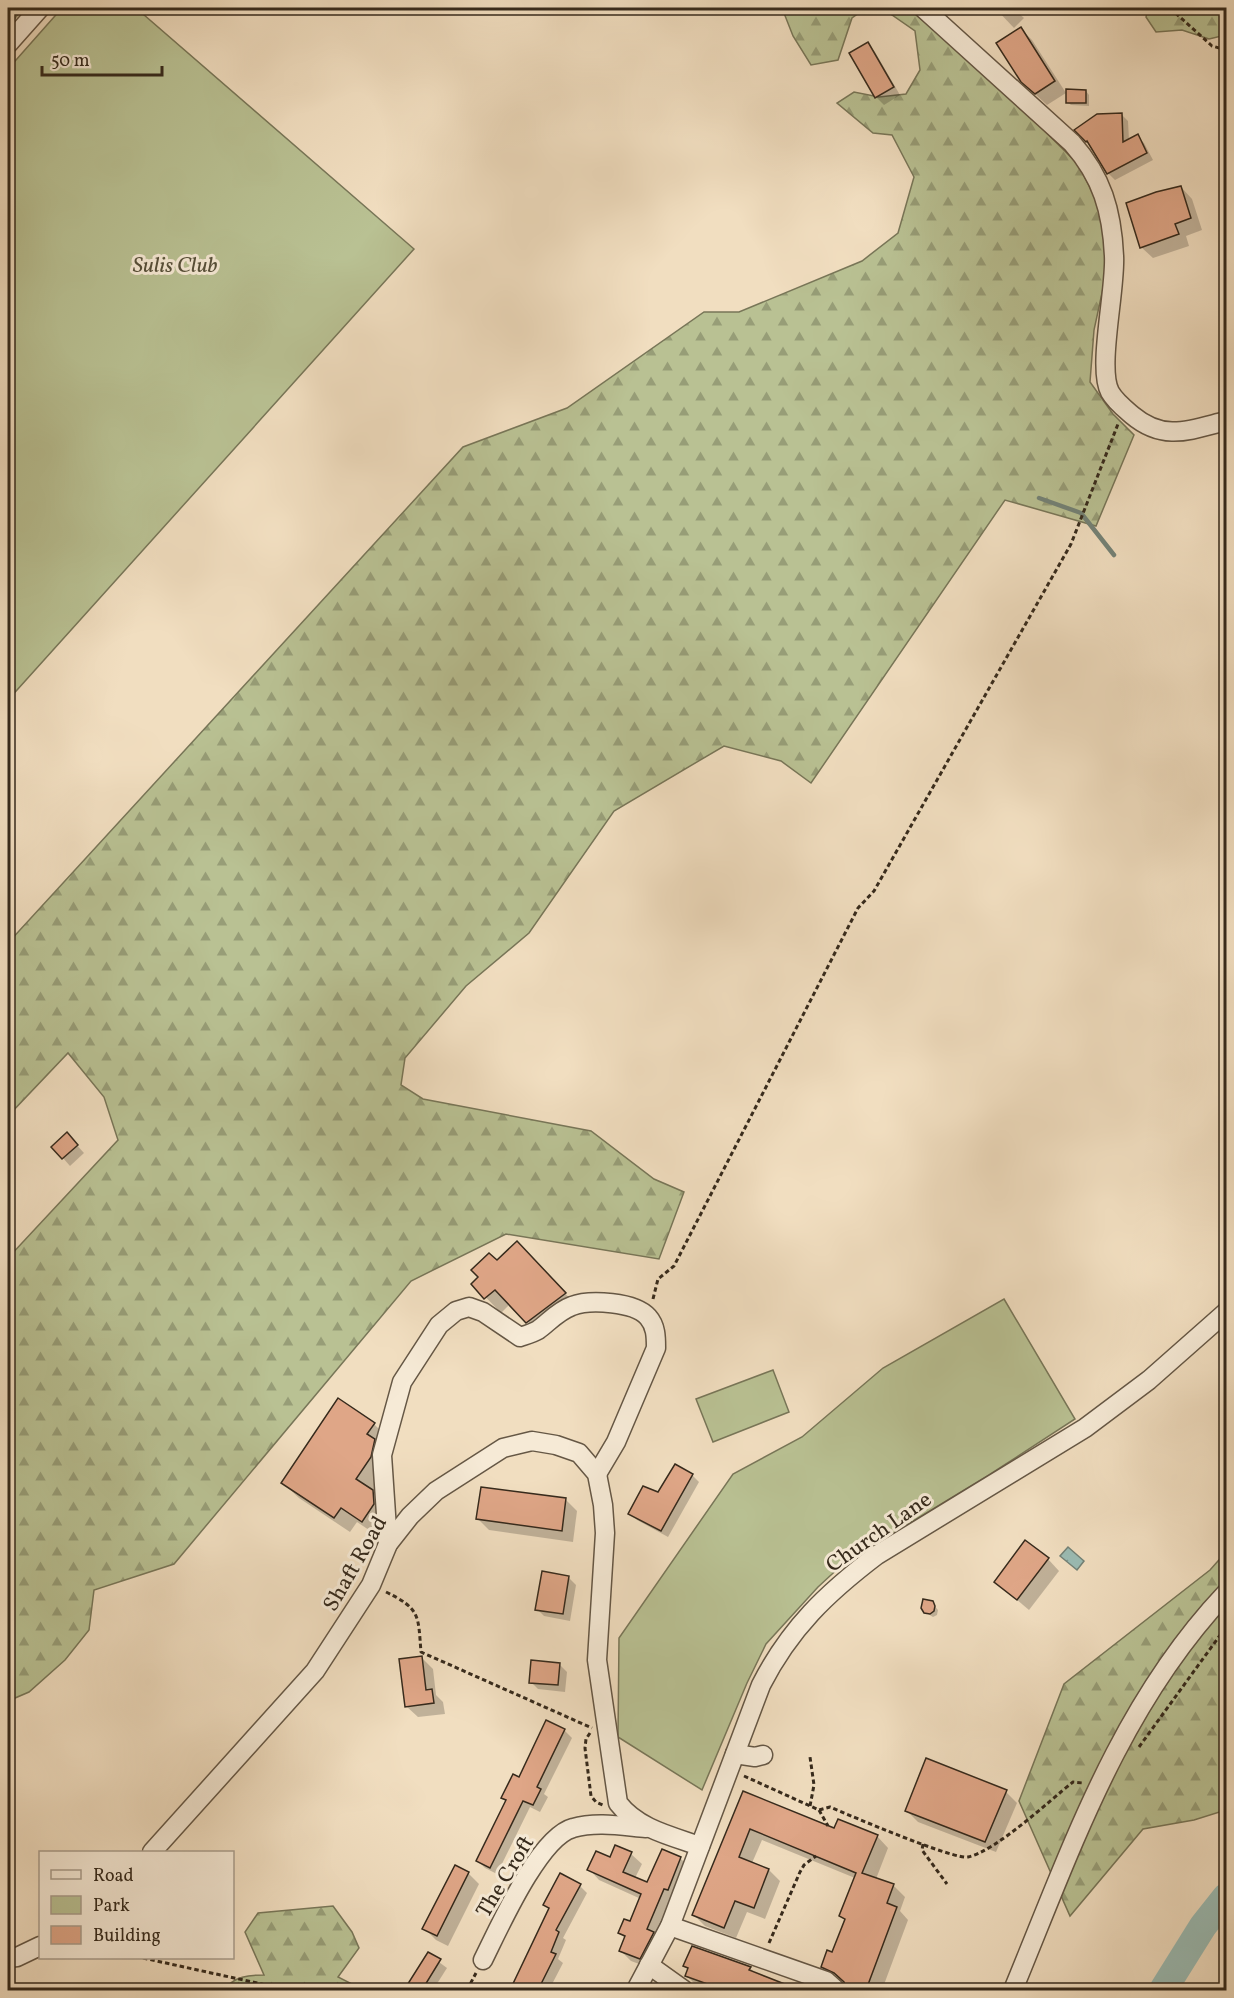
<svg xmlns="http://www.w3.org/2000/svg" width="1234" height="1998" viewBox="0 0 1234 1998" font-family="Vollkorn,serif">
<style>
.green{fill:#b9c193;stroke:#787658;stroke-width:1.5}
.forest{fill:url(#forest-firs);stroke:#787658;stroke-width:1.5}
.water{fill:url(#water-ripples);stroke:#738277;stroke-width:1.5}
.shadow{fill:#0003}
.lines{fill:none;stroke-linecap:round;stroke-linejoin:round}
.stream{stroke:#738277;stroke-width:4.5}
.river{stroke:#9bbcb4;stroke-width:28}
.building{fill:#dfa687;stroke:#362a1c;stroke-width:1.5}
.minor-casing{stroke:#655745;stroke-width:21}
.path{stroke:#362a1c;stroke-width:3;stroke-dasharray:4.5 3;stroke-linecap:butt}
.minor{stroke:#f6ead6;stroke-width:18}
.labels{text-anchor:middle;stroke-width:6;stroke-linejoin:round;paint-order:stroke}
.park-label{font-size:22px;font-style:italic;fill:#57503a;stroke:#f6ead6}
.street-label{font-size:22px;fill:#362a1c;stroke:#f6ead6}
</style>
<defs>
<pattern id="forest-firs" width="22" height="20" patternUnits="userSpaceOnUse" patternTransform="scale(1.5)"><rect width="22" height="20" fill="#b9c193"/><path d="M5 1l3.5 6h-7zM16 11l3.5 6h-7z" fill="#979d77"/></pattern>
<pattern id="water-ripples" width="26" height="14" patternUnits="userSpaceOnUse" patternTransform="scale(1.5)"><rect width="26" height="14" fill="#9bbcb4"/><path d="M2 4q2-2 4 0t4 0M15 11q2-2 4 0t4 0" fill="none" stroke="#7f9992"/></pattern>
</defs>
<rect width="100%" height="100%" fill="#f1dec0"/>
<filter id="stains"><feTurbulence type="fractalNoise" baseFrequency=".00333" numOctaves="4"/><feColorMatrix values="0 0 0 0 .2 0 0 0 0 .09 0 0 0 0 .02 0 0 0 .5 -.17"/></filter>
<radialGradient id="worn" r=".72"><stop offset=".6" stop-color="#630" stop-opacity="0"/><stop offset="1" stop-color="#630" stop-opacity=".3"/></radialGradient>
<g class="green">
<path d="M62 8H136L414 249 8 700V69Z"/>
<path d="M1004 1299 1075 1419 989 1475 844 1563 818 1587 766 1644 747 1683 702 1790 618 1737 619 1638 733 1474 802 1437 883 1368Z"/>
<path d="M773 1370 789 1412 713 1442 696 1399Z"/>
</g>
<g class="forest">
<path d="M8 8H24L8 26Z"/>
<path d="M782 8H866L852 18 838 60 811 65 793 36Z"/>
<path d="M882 8H908L994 81 1078 164 1101 209 1106 255 1105 279 1094 330 1090 382 1113 414 1134 435 1096 526 1005 500 811 783 781 761 724 746 614 811 529 933 466 986 405 1058 401 1085 423 1099 591 1131 654 1179 684 1192 659 1259 506 1234 411 1281 174 1564 94 1590 89 1630 65 1660 29 1692 8 1701V1258L118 1140 104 1097 68 1053 8 1116V943L463 447 567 408 704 312H739L862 261 898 233 914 177 892 135 873 133 837 103 854 92 879 97 906 94 920 70 915 31Z"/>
<path d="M1148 8H1226V35L1209 39 1182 30 1156 32 1146 17Z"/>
<path d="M1226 1552V1810L1194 1820 1143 1829 1070 1916 1019 1801 1064 1684 1210 1570Z"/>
<path d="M333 1906 352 1932 359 1948 338 1977 352 1984 355 1990H225C233 1976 250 1975 264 1975L245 1932 258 1913Z"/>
</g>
<path class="water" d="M1068 1547 1084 1561 1077 1570 1060 1556Z"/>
<g class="shadow">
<path d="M995 8H1013L1024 18 1014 28Z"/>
<path d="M1021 29 1032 40 1066 93 1047 105 1034 93Z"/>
<path d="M868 44 875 52 900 95 884 105 876 97 851 54Z"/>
<path d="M1086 91 1089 95V106L1071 105 1067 102Z"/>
<path d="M1122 115 1128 121 1129 140 1137 136 1144 143 1153 160 1115 180 1108 173Z"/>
<path d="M1181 187 1192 199 1202 230 1186 236 1189 246 1153 258 1141 247Z"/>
<path d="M74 1142 84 1153 70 1166 63 1158Z"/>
<path d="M532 1259 580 1309 543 1337 510 1304 501 1313 473 1284 497 1262Z"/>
<path d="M374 1424 389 1439 386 1473 373 1492 388 1507 389 1520 378 1536 357 1522 350 1532 299 1498 283 1483Z"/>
<path d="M692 1475 699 1482 668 1537 637 1520 630 1513Z"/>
<path d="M566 1500 577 1511 573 1542 489 1530 478 1519Z"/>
<path d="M1048 1559 1059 1571 1029 1610 996 1582Z"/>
<path d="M544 1573 569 1578 576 1585 570 1621 544 1616 537 1609Z"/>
<path d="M932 1603 938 1610 937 1615 933 1617 925 1612Z"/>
<path d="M422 1658 433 1669 436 1695 443 1702 445 1714 418 1717 406 1706Z"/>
<path d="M559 1664 567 1672 565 1692 538 1689 531 1682Z"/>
<path d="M547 1722 564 1730 572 1738 544 1794 548 1797 540 1812 530 1807 497 1874 485 1868 478 1861 507 1802 503 1798 519 1779Z"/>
<path d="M1006 1792 1017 1803 996 1852 918 1822 906 1810Z"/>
<path d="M744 1793 835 1830 877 1836 888 1848 876 1879 893 1885 905 1897 900 1911 908 1920 882 1990H848L846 1983 834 1978 822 1967 833 1954 846 1921 841 1916 855 1878 762 1840 752 1863 769 1870 780 1881 765 1919 747 1912 736 1938 705 1926 693 1914Z"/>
<path d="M662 1851 680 1858 691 1869 650 1968 631 1961 621 1951 626 1939 620 1933 630 1923 641 1899 599 1880 589 1869 610 1859 631 1854 642 1864 635 1878 648 1884Z"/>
<path d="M468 1873 479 1884 448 1946 436 1940 424 1928Z"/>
<path d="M580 1886 587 1893 563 1938 566 1940 558 1959 563 1963 549 1990H512L550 1909 545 1904Z"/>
<path d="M428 1954 447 1968 433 1990H406Z"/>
<path d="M685 1966 750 1968 756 1974 799 1990H708L698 1987 687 1976 689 1970Z"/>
</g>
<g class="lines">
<path class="stream" d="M1039 498 1081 513 1114 555"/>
<path class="river" d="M1163 1990 1203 1926 1226 1897"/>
</g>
<g class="building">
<path d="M1021 27 1055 81 1035 94 1021 82 996 43Z"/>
<path d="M868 42 894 87 875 98 849 53Z"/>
<path d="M1066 89 1086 90V103H1066Z"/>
<path d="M1122 113 1123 142 1138 134 1147 153 1107 174 1087 141 1086 142 1074 130 1097 114Z"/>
<path d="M1181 186 1191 218 1175 224 1179 234 1140 248 1126 203 1156 192Z"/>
<path d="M67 1132 78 1145 62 1159 51 1147Z"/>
<path d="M517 1241 566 1293 526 1323 495 1290 484 1299 471 1284 478 1277 471 1270 489 1253 497 1260Z"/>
<path d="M338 1398 375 1423 367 1434 375 1439 371 1457 356 1479 373 1490 374 1504 362 1522 341 1508 334 1518 281 1483Z"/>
<path d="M675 1464 693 1474 661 1531 628 1514 643 1486 658 1492Z"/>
<path d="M481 1487 566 1498 562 1531 476 1519Z"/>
<path d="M1025 1540 1049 1558 1017 1600 994 1582Z"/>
<path d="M542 1571 569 1576 563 1614 535 1610Z"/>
<path d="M923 1599 933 1601 935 1606 934 1611 930 1614 924 1613 921 1608Z"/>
<path d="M422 1656 426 1690 432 1689 434 1703 405 1707 399 1659Z"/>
<path d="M531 1660 560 1663 558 1685 529 1683Z"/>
<path d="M546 1720 565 1729 537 1787 541 1789 533 1805 523 1801 490 1868 476 1861 506 1800 501 1798 513 1774 519 1777Z"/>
<path d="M926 1758 1007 1790 985 1842 905 1811Z"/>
<path d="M743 1791 834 1828 838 1819 878 1835 862 1873 894 1884 887 1903 897 1907 866 1990H847L844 1982 834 1973 821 1967 827 1950 832 1952 845 1919 839 1916 856 1873 750 1829 739 1857 769 1869 754 1908 735 1901 724 1928 692 1915Z"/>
<path d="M615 1845 632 1852 623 1872 647 1882 662 1849 681 1857 668 1890 664 1889 647 1929 654 1932 640 1959 619 1951 625 1936 618 1933 624 1919 630 1921 641 1894 587 1870 596 1851 610 1857Z"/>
<path d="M455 1865 469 1872 437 1936 422 1929Z"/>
<path d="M560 1873 581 1884 556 1930 559 1932 551 1952 556 1954 538 1990H510L549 1908 543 1905Z"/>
<path d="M692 1946 751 1967 749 1970 800 1990H724L685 1976 688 1968 683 1966Z"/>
<path d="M428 1952 441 1959 422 1990H404Z"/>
</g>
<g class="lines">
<g class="minor-casing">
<g id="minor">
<path d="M923 8 1072 143C1102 177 1112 211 1114 256 1116 289 1097 368 1110 392 1115 401 1125 409 1132 415 1164 442 1190 430 1226 421"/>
<path d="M8 44 40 8"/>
<path d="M388 1544 382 1455 402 1382 439 1325 456 1311 469 1307 483 1312 520 1337C526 1335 533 1333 538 1330 549 1322 558 1311 572 1306 590 1299 635 1302 648 1317 656 1326 656 1337 656 1348L616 1442 597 1474"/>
<path d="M735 1754 755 1757 763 1755"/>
<path d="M152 1852 315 1671 371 1585 388 1544 410 1516 436 1491 503 1448 532 1441 556 1445 579 1453 597 1474 603 1505 605 1533 597 1660 618 1803C638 1829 671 1836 700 1846"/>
<path d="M670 1926 826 1981 836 1990"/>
<path d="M8 1958 17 1957 40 1946"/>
<path d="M483 1960C499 1928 539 1837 573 1828 596 1821 623 1826 646 1828"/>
<path d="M649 1965 684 1990"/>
<path d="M636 1990 670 1926 761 1685C790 1628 827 1593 877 1555L1085 1428 1149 1380 1226 1312"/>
<path d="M1013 1990C1071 1850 1119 1706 1226 1593"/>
</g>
</g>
<g class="path">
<path d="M1170 8 1212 46 1226 50"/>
<path d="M653 1299 658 1279 674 1266 858 908 874 891 1071 544 1118 424"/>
<path d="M386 1592C421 1609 418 1616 421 1652L592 1728"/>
<path d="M590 1733 586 1739 585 1748 591 1796 596 1802 603 1805"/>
<path d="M1139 1747 1226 1627"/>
<path d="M744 1776 819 1810 830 1807C851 1816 954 1860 968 1857 996 1851 1049 1801 1073 1782L1083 1783"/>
<path d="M810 1806 814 1785 810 1757"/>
<path d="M819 1810 828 1826"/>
<path d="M923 1844 922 1850 947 1884"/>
<path d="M769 1943 800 1872 804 1865 816 1856"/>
<path d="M143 1958 289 1990"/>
<path d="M467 1990 476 1973"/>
</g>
<use href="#minor" class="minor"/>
</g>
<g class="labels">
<g class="park-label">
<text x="175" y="272">Sulis Club</text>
</g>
<g class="street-label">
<text transform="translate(878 1531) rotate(-35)" y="8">Church Lane</text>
<text transform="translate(354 1563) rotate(-60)" y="8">Shaft Road</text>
<text transform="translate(504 1876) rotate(-59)" y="8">The Croft</text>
</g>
</g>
<rect width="1234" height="1998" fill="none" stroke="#f1dec0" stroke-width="30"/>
<rect x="9" y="9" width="1216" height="1980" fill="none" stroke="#362a1c" stroke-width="3"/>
<rect x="15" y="15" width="1204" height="1968" fill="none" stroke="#362a1c" stroke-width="1.5"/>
<rect x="39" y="1851" width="195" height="108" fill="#f6ead6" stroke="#a99d8c" stroke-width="1.5"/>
<rect x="51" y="1870" width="30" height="9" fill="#f6ead6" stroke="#a99d8c" stroke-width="1.5"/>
<text x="93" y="1881" font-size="18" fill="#362a1c">Road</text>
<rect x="51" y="1896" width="30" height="18" fill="#b9c193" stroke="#a99d8c" stroke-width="1.5"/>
<text x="93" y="1911" font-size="18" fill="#362a1c">Park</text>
<rect x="51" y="1926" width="30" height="18" fill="#dfa687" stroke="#a99d8c" stroke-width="1.5"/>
<text x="93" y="1941" font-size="18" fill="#362a1c">Building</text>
<path d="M42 66v9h120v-9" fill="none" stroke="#362a1c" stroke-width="3"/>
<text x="51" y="66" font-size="18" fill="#362a1c" stroke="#f6ead6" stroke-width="4.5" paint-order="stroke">50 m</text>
<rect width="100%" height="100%" filter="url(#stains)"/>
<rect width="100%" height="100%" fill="url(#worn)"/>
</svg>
